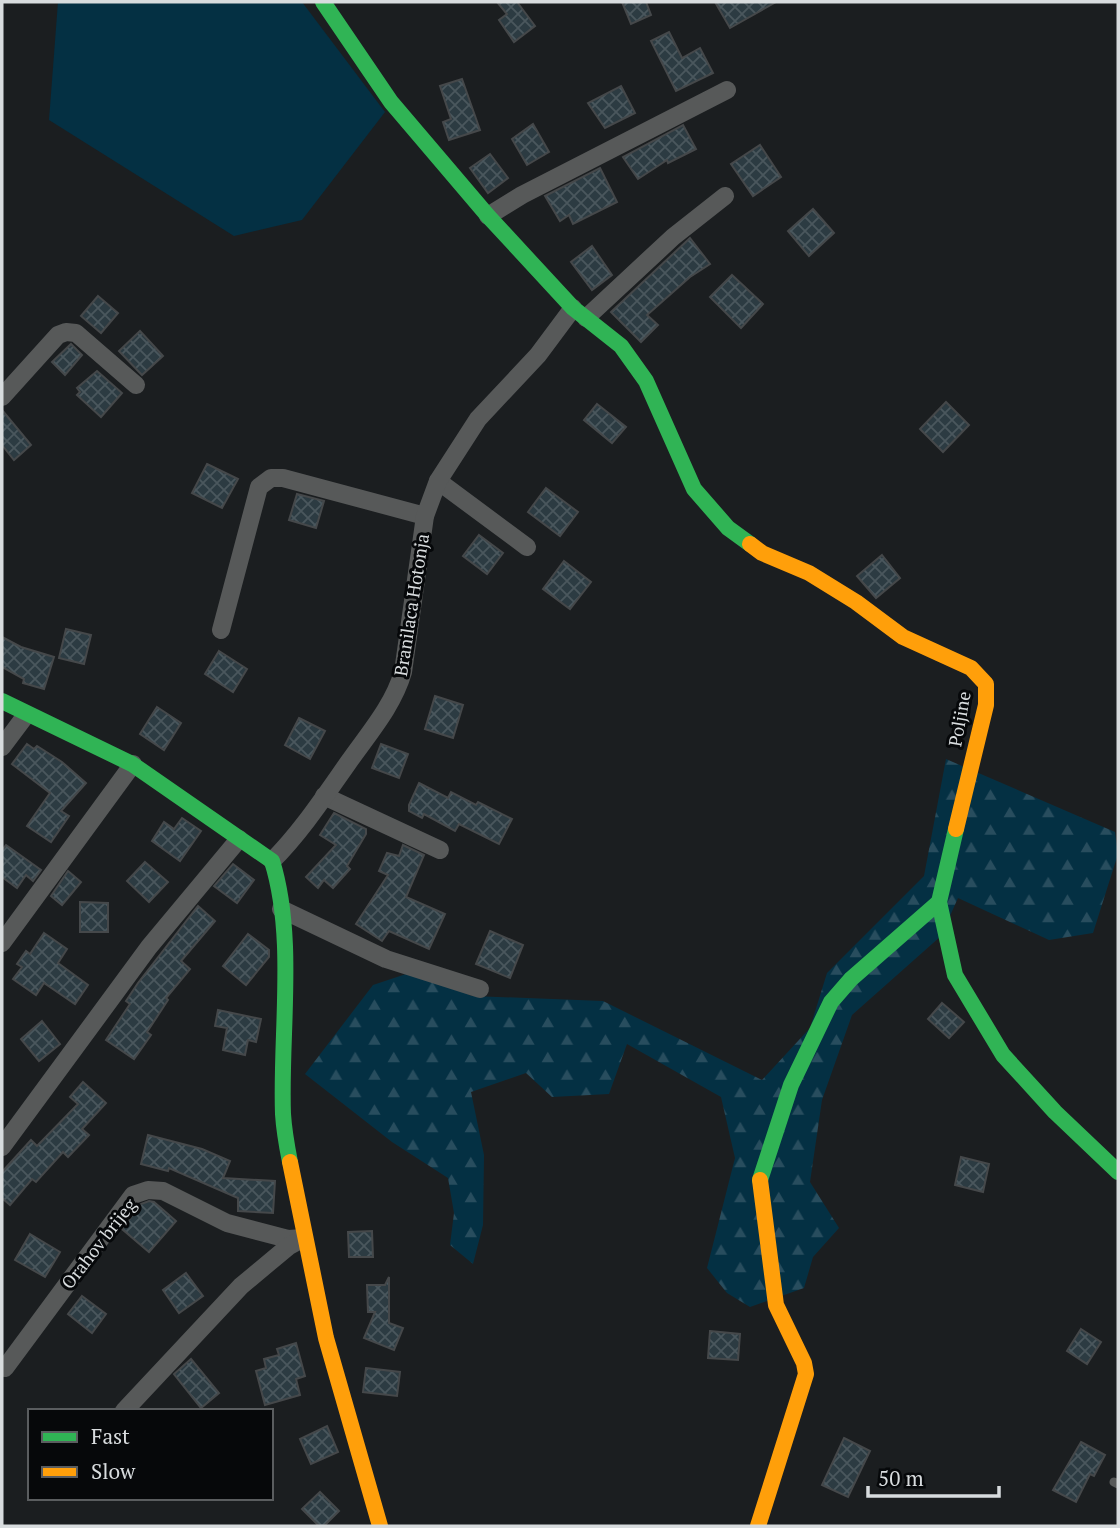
<svg xmlns="http://www.w3.org/2000/svg" width="1120" height="1528" viewBox="0 0 1120 1528" font-family="'PT Serif',serif">
<style>
.green{fill:#043043}
.forest{fill:url(#forest-firs)}
.building{fill:url(#building-cross-hatch);stroke:#45484a;stroke-width:2}
.lines{fill:none;stroke-linecap:round;stroke-linejoin:round}
.lane{stroke:#575959;stroke-width:9}
.street{stroke:#575959;stroke-width:18}
.fast{stroke:#30b455;stroke-width:16}
.slow{stroke:#ff9f0a;stroke-width:16}
.labels{text-anchor:middle;stroke-width:6;stroke-linejoin:round;paint-order:stroke}
.street-label{font-size:18px;fill:#d8dcde;stroke:#06080a}
</style>
<defs>
<pattern id="forest-firs" width="22" height="20" patternUnits="userSpaceOnUse" patternTransform="scale(1.75)"><rect width="22" height="20" fill="#043043"/><path d="M5 1l3.5 6h-7zM16 11l3.5 6h-7z" fill="#284d5e"/></pattern>
<pattern id="building-cross-hatch" width="8" height="8" patternUnits="userSpaceOnUse" patternTransform="scale(1.75)"><rect width="8" height="8" fill="#2c3b42"/><path d="M0 0l8 8M0 8l8-8" fill="none" stroke="#4a575d"/></pattern>
</defs>
<rect width="100%" height="100%" fill="#1b1e20"/>
<path class="green" d="M58 2H302L385 112 302 220 234 236 49 120Z"/>
<path class="forest" d="M946 759 1115 832 1118 854 1093 933 1049 940 958 898 941 936 852 1015 822 1100 810 1182 839 1228 813 1257 804 1288 750 1307 727 1293 707 1268 735 1158 721 1097 627 1044 609 1094 552 1097 526 1073 471 1092 484 1155 483 1225 473 1264 450 1245 454 1213 448 1178 392 1142 305 1074 373 985 415 971 472 996 603 1001 762 1080 810 1028 827 973 924 876Z"/>
<g class="building">
<path d="M497 2H517L535 26 514 42 499 20 507 14Z"/>
<path d="M622 2H646L651 15 631 24Z"/>
<path d="M715 2H776L730 28Z"/>
<path d="M669 32 682 58 700 48 713 73 676 91 651 41Z"/>
<path d="M462 79 480 130 449 140 443 122 451 119 440 86Z"/>
<path d="M621 86 635 113 605 128 588 103Z"/>
<path d="M533 124 549 152 527 165 512 139Z"/>
<path d="M683 125 696 149 668 163 667 160 638 179 623 157Z"/>
<path d="M760 145 781 177 753 196 731 164Z"/>
<path d="M490 154 508 178 488 193 470 168Z"/>
<path d="M600 168 617 202 573 224 569 215 560 221 545 196Z"/>
<path d="M813 209 834 233 809 256 788 231Z"/>
<path d="M690 238 710 264 690 277 647 315 658 325 641 342 611 312Z"/>
<path d="M592 246 612 275 592 290 571 262Z"/>
<path d="M732 275 763 304 741 328 710 297Z"/>
<path d="M98 296 118 313 101 333 81 316Z"/>
<path d="M140 331 163 356 142 375 119 351Z"/>
<path d="M71 344 82 355 65 375 52 362Z"/>
<path d="M97 371 122 393 101 417 77 395 80 392 77 388Z"/>
<path d="M946 402 969 425 943 452 920 429Z"/>
<path d="M597 404 626 427 612 443 584 420Z"/>
<path d="M2 410 31 445 14 460 2 445Z"/>
<path d="M207 464 238 479 222 508 192 493Z"/>
<path d="M546 488 578 512 560 536 528 512Z"/>
<path d="M297 494 324 501 316 528 289 520Z"/>
<path d="M479 535 503 553 487 574 463 556Z"/>
<path d="M882 555 900 578 876 598 857 576Z"/>
<path d="M564 561 591 582 570 609 543 589Z"/>
<path d="M66 629 91 635 84 664 59 658Z"/>
<path d="M2 637 21 647 54 657 44 689 23 683 24 679 2 667Z"/>
<path d="M219 651 247 669 233 692 205 674Z"/>
<path d="M435 696 463 705 453 738 425 729Z"/>
<path d="M157 707 181 723 164 750 140 734Z"/>
<path d="M299 718 325 731 310 759 285 745Z"/>
<path d="M27 744 34 749 37 746 62 762 86 783 61 811 69 816 51 842 27 826 50 793 12 764Z"/>
<path d="M381 744 408 754 399 778 372 768Z"/>
<path d="M419 783 448 798 451 792 476 805 478 802 512 819 499 844 459 824 455 831 424 814 422 818 409 811V805Z"/>
<path d="M334 813 366 829V834L347 866 350 869 333 888 324 880 318 888 306 877 336 845 320 835Z"/>
<path d="M182 818 201 831 180 861 152 841 164 822 174 829Z"/>
<path d="M6 845 41 870 33 881 26 875 17 888 2 877V850Z"/>
<path d="M403 845 424 855 406 897 445 914 429 949 389 931 382 941 356 924 388 875 379 871 387 853 399 856Z"/>
<path d="M145 862 168 882 149 902 127 881Z"/>
<path d="M233 864 254 880 237 903 214 886Z"/>
<path d="M68 871 81 882 62 905 51 896Z"/>
<path d="M80 902 108 903V932H80Z"/>
<path d="M198 906 215 921 181 961 190 969 166 998 168 1000 147 1032 151 1035 134 1059 106 1040 130 1004 126 1001 138 983Z"/>
<path d="M490 931 523 945 510 978 476 964Z"/>
<path d="M44 933 67 949 58 963 88 985 75 1004 44 983 36 995 13 979 22 967 17 964 26 951 30 954Z"/>
<path d="M248 934 269 950V957L246 985 223 966Z"/>
<path d="M942 1003 964 1022 949 1038 928 1019Z"/>
<path d="M218 1010 261 1019 256 1042 248 1040 245 1055 223 1050 227 1028 215 1026Z"/>
<path d="M42 1021 60 1044 39 1061 21 1039Z"/>
<path d="M83 1082 106 1103 82 1129 89 1135 68 1157 63 1152 36 1182 32 1179 10 1205 2 1198V1172L31 1140 37 1146 78 1104 70 1097Z"/>
<path d="M148 1135 202 1149 230 1161 223 1178 275 1181 273 1213 238 1211V1198L169 1168 168 1171 141 1164Z"/>
<path d="M961 1157 989 1164 983 1192 955 1185Z"/>
<path d="M149 1201 154 1202 176 1221 149 1252 122 1229 141 1204Z"/>
<path d="M372 1231 373 1257H349L348 1232Z"/>
<path d="M30 1234 60 1252 45 1277 15 1260Z"/>
<path d="M186 1273 203 1296 179 1313 163 1290Z"/>
<path d="M389 1277V1323L403 1328 394 1350 364 1338 375 1312H368L367 1285H385Z"/>
<path d="M82 1296 106 1314 92 1333 68 1314Z"/>
<path d="M1081 1329 1101 1342 1087 1364 1067 1351Z"/>
<path d="M710 1331 740 1334 738 1360 708 1358Z"/>
<path d="M296 1343 305 1376 296 1379 300 1395 265 1405 256 1371 266 1368 264 1359 279 1355 277 1349Z"/>
<path d="M191 1359 219 1393 201 1408 174 1374Z"/>
<path d="M366 1368 400 1372 397 1396 363 1392Z"/>
<path d="M327 1426 338 1452 311 1464 300 1439Z"/>
<path d="M844 1438 870 1451 848 1497 822 1485Z"/>
<path d="M1081 1442 1105 1455 1094 1476 1090 1474 1076 1502 1053 1490Z"/>
<path d="M320 1492 339 1511 324 1526H319L302 1509Z"/>
</g>
<g class="lines">
<path class="lane" d="M1114 1482 1118 1484"/>
<g class="street">
<path d="M488 216 522 195 727 90"/>
<path d="M586 318 673 237 725 196"/>
<path d="M2 397 58 335 66 332 76 333 136 385"/>
<path d="M438 481 527 547"/>
<path d="M221 630 259 487 271 478H283L425 516"/>
<path d="M2 747 26 715"/>
<path d="M324 796 440 850"/>
<path d="M272 861C301 832 324 797 348 763 369 733 393 706 403 672L425 516 438 481 478 419 538 355 573 308"/>
<path d="M281 909 386 959 480 989"/>
<path d="M2 943 133 764"/>
<path d="M2 1147 149 947 239 839"/>
<path d="M5 1368 133 1195 148 1190 163 1191 227 1223 288 1239 304 1238"/>
<path d="M124 1411 241 1286 289 1246 304 1238"/>
</g>
<g class="fast">
<path d="M323 2 391 102 488 216 573 308 621 346 646 381 694 489 728 528 750 544"/>
<path d="M2 701 132 764 272 861C296 938 280 1034 283 1114 284 1130 287 1147 290 1162"/>
<path d="M956 829 939 902 955 975 1003 1055 1055 1112 1118 1172"/>
<path d="M760 1180 791 1085 831 1002 851 979 939 902"/>
</g>
<g class="slow">
<path d="M750 544 762 553 809 573 856 602 903 637 971 668 986 684V705L956 829"/>
<path d="M290 1162 326 1338 380 1526"/>
<path d="M758 1526 806 1374 804 1363 776 1305 760 1180"/>
</g>
</g>
<g class="labels">
<g class="street-label">
<text transform="translate(412 605) rotate(-81)" y="6">Branilaca Hotonja</text>
<text transform="translate(960 719) rotate(-80)" y="6">Poljine</text>
<text transform="translate(99 1244) rotate(-52)" y="6">Orahov brijeg</text>
</g>
</g>
<rect width="1120" height="1528" fill="none" stroke="#d8dcde" stroke-width="7"/>
<rect x="28" y="1409" width="245" height="91" fill="#06080a" stroke="#5a5d5f" stroke-width="2"/>
<rect x="42" y="1432" width="35" height="10" fill="#30b455" stroke="#5a5d5f" stroke-width="2"/>
<text x="91" y="1444" font-size="21" fill="#d8dcde">Fast</text>
<rect x="42" y="1467" width="35" height="10" fill="#ff9f0a" stroke="#5a5d5f" stroke-width="2"/>
<text x="91" y="1479" font-size="21" fill="#d8dcde">Slow</text>
<path d="M868 1486v10h131v-10" fill="none" stroke="#d8dcde" stroke-width="3.5"/>
<text x="878" y="1486" font-size="21" fill="#d8dcde" stroke="#06080a" stroke-width="5" paint-order="stroke">50 m</text>
</svg>
